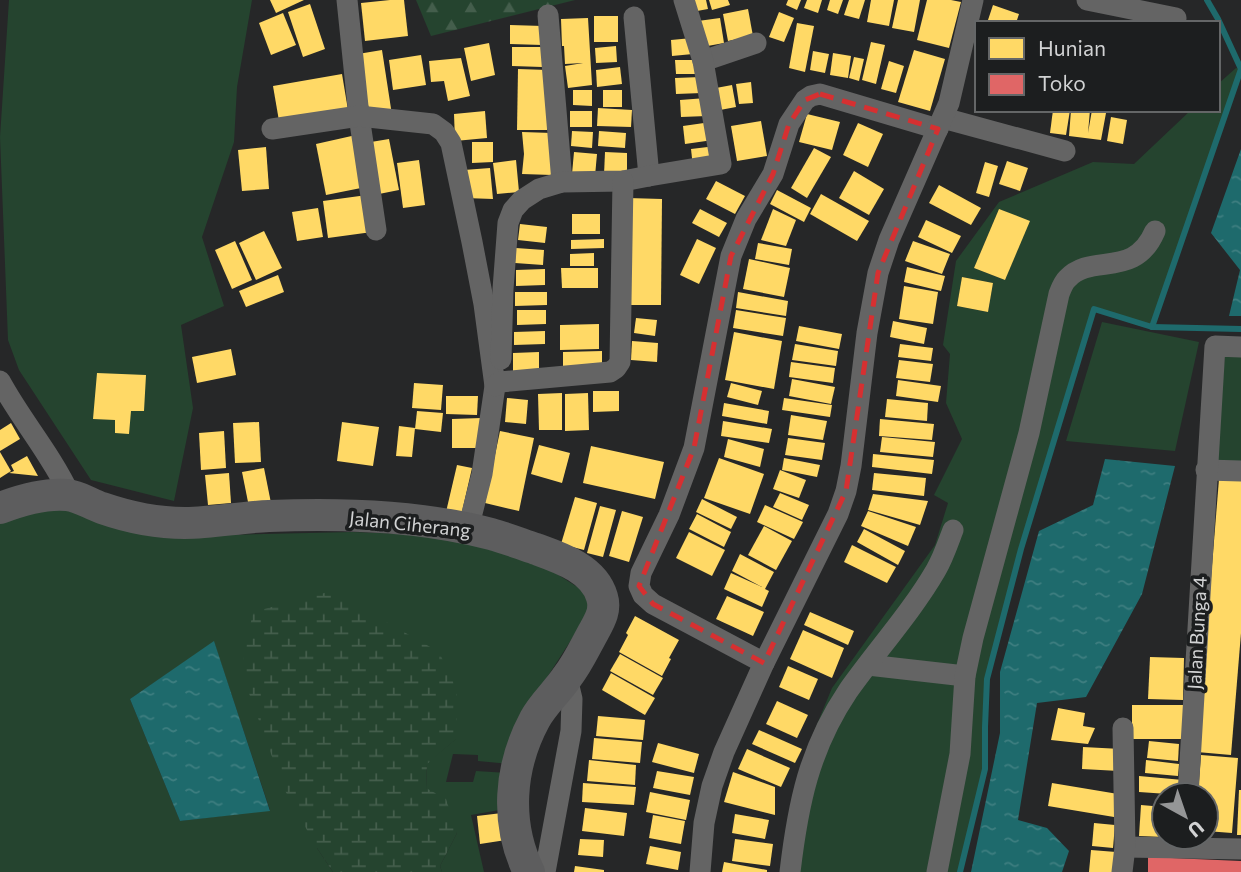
<svg xmlns="http://www.w3.org/2000/svg" width="1241" height="872" viewBox="0 0 1241 872" font-family="Commissioner,sans-serif">
<style>
.green{fill:#25442f;fill-rule:evenodd}
.forest{fill:url(#forest-firs)}
.wetland{fill:url(#wetland-marsh)}
.water{fill:url(#water-ripples)}
.homes{fill:#ffd966}
.shops{fill:#e06666}
.lines{fill:none;stroke-linecap:round;stroke-linejoin:round}
.stream{stroke:#1e6a6c;stroke-width:6}
.street{stroke:#646464;stroke-width:21}
.secondary{stroke:#5d5d5e;stroke-width:32}
.marked{fill:none;stroke:#d63031;stroke-width:5;stroke-dasharray:14 9;stroke-linejoin:round}
.labels{text-anchor:middle;stroke-width:7;stroke-linejoin:round;paint-order:stroke}
.street-label{font-size:19px;fill:#d1d2d3;stroke:#1c1e1f}
</style>
<defs>
<pattern id="forest-firs" width="22" height="20" patternUnits="userSpaceOnUse" patternTransform="scale(1.75)"><rect width="22" height="20" fill="#25442f"/><path d="M5 1l3.5 6h-7zM16 11l3.5 6h-7z" fill="#445e4c"/></pattern>
<pattern id="wetland-marsh" width="20" height="14" patternUnits="userSpaceOnUse" patternTransform="scale(1.75)"><rect width="20" height="14" fill="#25442f"/><path d="M1 5h8M5 5V1M11 12h8M15 12V8" fill="none" stroke="#445e4c"/></pattern>
<pattern id="water-ripples" width="26" height="14" patternUnits="userSpaceOnUse" patternTransform="scale(1.75)"><rect width="26" height="14" fill="#1e6a6c"/><path d="M2 4q2-2 4 0t4 0M15 11q2-2 4 0t4 0" fill="none" stroke="#3e7e80"/></pattern>
</defs>
<rect width="100%" height="100%" fill="#262728"/>
<g class="green">
<path d="M9 0H252L237 87 234 142 202 237 224 306 181 325 193 408 174 501 91 480 19 370 8 340 0 137Z"/>
<path d="M1236 68 1241 69 1152 327 1094 310 1021 549 987 679 985 727V769L960 872H781L808 746 832 688 935 545 948 503 934 495 962 439 946 403 950 354 943 345 956 261 999 202 1093 162 1134 164 1191 110H1218V84ZM999 209 1029 222 1005 280 974 268ZM962 277 993 283 988 312 957 306Z"/>
<path d="M1102 322 1199 342 1175 451 1066 441Z"/>
<path d="M1225 353 1241 354V462H1216Z"/>
<path d="M62 503 226 535 352 532 432 535 538 562 582 590 591 609 544 682 511 764 478 761V755L453 754 446 782H473L476 771 508 773 505 809 471 815 484 872H442L440 866 457 833 426 788 427 763 457 738 317 848 333 872H0V521ZM214 642 270 810 180 821 130 699Z"/>
</g>
<path class="forest" d="M416 0H575L431 36Z"/>
<path class="wetland" d="M332 591 439 652 457 690V738L427 764 426 788 446 799 457 833 440 866 442 872H333L317 848 283 787 241 671 253 612Z"/>
<g class="water">
<path d="M1241 149V316H1229L1240 270 1211 233Z"/>
<path d="M1105 459 1175 466 1142 594 1086 697 1037 703 1018 820 1047 828 1069 851 1062 872H971L1000 733V672L1039 531 1093 505Z"/>
<path d="M214 641 270 811 180 821 130 699Z"/>
</g>
<g class="homes">
<path d="M270 0H304L276 13Z"/>
<path d="M390 0H404L408 36 365 41 361 3Z"/>
<path d="M694 0H706L708 9 697 11Z"/>
<path d="M709 0H728L730 5 712 10Z"/>
<path d="M788 0H801L797 10 786 5Z"/>
<path d="M807 0H822L818 13 804 8Z"/>
<path d="M830 0H843L838 14 827 10Z"/>
<path d="M849 0H865L859 19 844 15Z"/>
<path d="M871 0H894L889 26 867 22Z"/>
<path d="M898 0H920L914 32 892 28Z"/>
<path d="M927 0H951L961 2 949 48 917 40Z"/>
<path d="M310 4 325 49 303 57 288 12Z"/>
<path d="M993 5 1019 14 1016 23H987Z"/>
<path d="M748 9 753 36 728 41 723 14Z"/>
<path d="M779 12 794 18 784 42 769 37Z"/>
<path d="M283 13 296 45 271 55 259 23Z"/>
<rect x="594" y="16" width="24" height="26"/>
<path d="M588 18 592 85 568 88 565 66 583 63 565 64 564 46H562L561 19Z"/>
<path d="M720 18 724 43 702 47 698 21Z"/>
<path d="M797 23 814 26 805 72 789 68Z"/>
<path d="M510 25 543 26 542 45 510 44Z"/>
<path d="M692 38 693 54 672 56 671 40Z"/>
<path d="M871 42 885 45 876 84 862 80Z"/>
<path d="M489 43 495 75 471 81 464 48Z"/>
<path d="M616 46 617 62 596 63 595 48Z"/>
<path d="M512 47H543L542 67 512 66Z"/>
<path d="M382 50 392 115H370L358 54Z"/>
<path d="M914 50 945 59 930 111 898 102Z"/>
<path d="M813 51 829 54 825 73 810 70Z"/>
<path d="M833 53 851 56 848 78 830 75Z"/>
<path d="M421 55 426 85 393 90 389 60Z"/>
<path d="M854 57 864 59 859 81 849 78Z"/>
<path d="M461 58 470 96 448 101 444 81 431 82 429 61Z"/>
<path d="M675 60H697V74H676Z"/>
<path d="M889 61 904 66 896 93 881 89Z"/>
<path d="M620 67 622 84 597 87 596 70Z"/>
<path d="M518 69 548 70 547 130H517Z"/>
<path d="M342 74 348 110 279 121 273 86Z"/>
<path d="M701 77 702 93 676 94 675 78Z"/>
<path d="M751 82 753 103 739 104 736 84Z"/>
<path d="M732 85 736 107 720 110 716 88Z"/>
<path d="M573 90H592V106L573 105Z"/>
<rect x="603" y="90" width="19" height="17"/>
<path d="M706 98 707 116 681 117 680 100Z"/>
<path d="M598 108 632 110 631 127 597 126Z"/>
<path d="M1053 110H1070L1066 135 1050 133Z"/>
<path d="M1071 110H1090L1088 133 1092 110 1106 113 1101 140 1069 136Z"/>
<path d="M485 111 487 138 455 141 454 114Z"/>
<rect x="570" y="111" width="22" height="16"/>
<path d="M807 114 840 122 832 150 799 142Z"/>
<path d="M1111 117 1127 120 1123 144 1107 141Z"/>
<path d="M761 121 767 156 737 161 731 126Z"/>
<path d="M711 122 713 140 685 144 683 126Z"/>
<path d="M858 123 883 134 868 167 843 155Z"/>
<path d="M572 131 593 132 592 148 571 146Z"/>
<path d="M599 131 626 133 625 148 598 146Z"/>
<path d="M522 132 552 133V175L522 174 524 154Z"/>
<path d="M356 135 366 187 326 195 316 144Z"/>
<path d="M389 139 399 190 374 195 365 143Z"/>
<path d="M472 142H493V162L472 163Z"/>
<path d="M716 146 719 164 693 167 691 149Z"/>
<path d="M266 147 269 189 242 191 238 150Z"/>
<path d="M814 148 831 157 807 198 791 188Z"/>
<path d="M574 152 597 154 595 176 572 174Z"/>
<path d="M605 152 627 153V176L604 175Z"/>
<path d="M419 160 425 205 403 208 397 163Z"/>
<path d="M516 160 519 192 497 194 493 163Z"/>
<path d="M1007 161 1028 168 1020 191 999 184Z"/>
<path d="M985 162 998 166 989 197 976 193Z"/>
<path d="M490 168 493 199 465 198 464 170Z"/>
<path d="M854 171 884 189 869 215 839 198Z"/>
<path d="M716 181 745 196 735 214 706 199Z"/>
<path d="M939 185 981 208 971 225 929 203Z"/>
<path d="M777 190 811 208 804 222 770 204Z"/>
<path d="M821 194 869 221 857 241 810 214Z"/>
<path d="M367 195 372 232 328 238 323 201Z"/>
<path d="M628 198 662 199 661 305H627Z"/>
<path d="M318 208 323 237 297 241 292 212Z"/>
<path d="M700 209 727 223 719 237 692 223Z"/>
<path d="M773 209 796 220 786 246 761 240Z"/>
<path d="M999 209 1030 221 1005 280 974 268Z"/>
<rect x="572" y="214" width="28" height="20"/>
<path d="M926 220 961 236 952 253 918 237Z"/>
<path d="M520 224 547 227 545 243 518 240Z"/>
<path d="M264 231 282 268 256 280 239 243Z"/>
<path d="M604 239V248L571 249V240Z"/>
<path d="M697 239 716 248 699 284 680 275Z"/>
<path d="M235 241 252 280 232 289 215 250Z"/>
<path d="M913 241 950 254 942 274 905 261Z"/>
<path d="M758 243 792 249 789 265 755 259Z"/>
<path d="M516 248 544 250 543 265 515 263Z"/>
<path d="M594 253V266H570V254Z"/>
<path d="M749 259 790 268 784 297 743 289Z"/>
<path d="M907 267 945 276 941 291 904 282Z"/>
<path d="M561 268H598V288H562Z"/>
<path d="M545 269V285L516 286V270Z"/>
<path d="M278 275 284 292 246 307 239 291Z"/>
<path d="M962 277 993 283 988 312 957 306Z"/>
<path d="M904 286 938 292 933 324 899 319Z"/>
<path d="M515 292H547V305L515 306Z"/>
<path d="M738 292 788 301 786 316 736 308Z"/>
<path d="M517 310H546V324L517 325Z"/>
<path d="M736 310 786 318 783 336 733 328Z"/>
<path d="M636 318 657 320 655 336 634 333Z"/>
<path d="M893 321 927 328 924 344 890 337Z"/>
<path d="M599 324V349L560 350V325Z"/>
<path d="M799 326 842 334 839 349 796 341Z"/>
<path d="M545 331V344L514 345V332Z"/>
<path d="M734 332 782 341 774 389 725 380Z"/>
<path d="M632 341 658 343 657 362 631 360Z"/>
<path d="M795 344 838 351 836 366 792 360Z"/>
<path d="M900 344 933 348 931 361 898 357Z"/>
<path d="M231 349 236 375 197 383 192 357Z"/>
<path d="M602 351V370L563 371V352Z"/>
<path d="M539 352V371H513V353Z"/>
<path d="M899 360 933 364 930 382 896 378Z"/>
<path d="M791 362 835 368 833 383 789 377Z"/>
<path d="M97 373 146 375 144 411H131L129 434 115 433V420L93 419Z"/>
<path d="M792 379 835 387 831 404 789 396Z"/>
<path d="M898 380 941 386 938 402 896 396Z"/>
<path d="M414 383 443 385 441 410 412 408Z"/>
<path d="M731 383 762 391 758 405 727 397Z"/>
<path d="M593 391H619V411L593 412Z"/>
<path d="M562 393V430H539L538 394Z"/>
<path d="M588 393 589 430 565 431V394Z"/>
<path d="M446 396H478L477 415 446 414Z"/>
<path d="M507 398 528 400 526 424 505 422Z"/>
<path d="M784 398 832 405 830 417 782 410Z"/>
<path d="M887 399 928 403 927 421 885 417Z"/>
<path d="M724 403 769 411 767 424 722 416Z"/>
<path d="M417 411 443 413 441 432 415 429Z"/>
<path d="M791 415 827 421 823 440 788 435Z"/>
<path d="M481 418V448H452V419Z"/>
<path d="M880 419 934 424 932 440 879 436Z"/>
<path d="M723 421 772 429 769 443 721 436Z"/>
<path d="M259 422 261 462 235 463 233 423Z"/>
<path d="M342 422 379 427 373 466 337 461Z"/>
<path d="M11 423 20 439 0 451V430Z"/>
<path d="M399 426 415 428 412 457 396 456Z"/>
<path d="M224 431 226 468 201 470 199 433Z"/>
<path d="M500 431 534 438 519 511 485 503Z"/>
<path d="M882 437 935 442 933 457 880 452Z"/>
<path d="M788 438 825 443 822 460 785 455Z"/>
<path d="M728 439 764 449 760 467 724 457Z"/>
<path d="M539 445 570 453 562 483 531 474Z"/>
<path d="M591 446 664 462 655 499 583 483Z"/>
<path d="M0 452 11 471 0 478Z"/>
<path d="M873 454 934 460 932 474 872 467Z"/>
<path d="M27 456 38 476 9 473 14 471 11 465Z"/>
<path d="M719 458 764 474 750 514 704 498Z"/>
<path d="M784 458 820 465 817 477 782 470Z"/>
<path d="M457 465 472 468 461 516 446 512Z"/>
<path d="M264 468 271 503 249 507 242 472Z"/>
<path d="M780 470 806 480 799 498 773 489Z"/>
<path d="M229 473 231 503 208 505 205 475Z"/>
<path d="M874 473 926 478 924 496 872 490Z"/>
<path d="M1219 479 1241 481V633L1231 755 1197 752Z"/>
<path d="M780 493 809 505 802 520 773 507Z"/>
<path d="M873 494 928 501 920 525 868 510Z"/>
<path d="M575 497 597 503 584 550 561 544Z"/>
<path d="M702 499 737 517 731 529 696 512Z"/>
<path d="M765 505 803 522 794 539 757 522Z"/>
<path d="M600 506 616 510 603 557 587 553Z"/>
<path d="M622 511 643 517 629 562 609 556Z"/>
<path d="M868 511 916 527 908 546 861 526Z"/>
<path d="M697 514 731 532 724 547 689 529Z"/>
<path d="M764 526 792 541 776 570 748 555Z"/>
<path d="M864 529 905 551 898 565 857 542Z"/>
<path d="M689 532 725 550 712 576 676 558Z"/>
<path d="M852 545 896 567 887 583 844 562Z"/>
<path d="M740 554 774 572 765 589 769 591 762 607 724 589 731 573 762 587 732 571Z"/>
<path d="M727 596 764 612 753 636 716 619Z"/>
<path d="M810 612 854 631 848 645 804 625Z"/>
<path d="M635 616 679 640 669 658 671 659 662 676 619 652 628 635 626 633Z"/>
<path d="M803 630 844 648 832 678 790 659Z"/>
<path d="M620 654 663 678 653 695 610 671Z"/>
<path d="M1150 657 1184 658 1183 700 1148 699Z"/>
<path d="M788 666 818 679 809 700 779 687Z"/>
<path d="M611 673 655 698 645 715 602 690Z"/>
<path d="M777 701 808 715 797 738 766 724Z"/>
<rect x="1132" y="705" width="51" height="34"/>
<path d="M1058 708 1085 713 1083 726 1095 728 1088 744 1051 740Z"/>
<path d="M598 716 645 720 643 740 596 736Z"/>
<path d="M759 730 802 749 795 763 752 744Z"/>
<path d="M594 738 642 742 640 763 592 759Z"/>
<path d="M1149 741 1179 744 1178 761 1147 758Z"/>
<path d="M658 743 699 754 694 773 652 762Z"/>
<path d="M1083 747 1121 749 1119 771 1082 769Z"/>
<path d="M747 749 790 768 781 787 738 769Z"/>
<path d="M1201 755 1238 758 1232 833 1206 831V795H1198Z"/>
<path d="M589 760 636 765 635 785 587 781Z"/>
<path d="M1146 760 1179 764 1178 776 1145 773Z"/>
<path d="M657 771 694 777 690 795 653 788Z"/>
<path d="M733 772 775 787V815L724 802Z"/>
<path d="M1139 776 1183 780 1182 795 1139 792Z"/>
<path d="M583 783 636 787 634 805 582 802Z"/>
<path d="M1052 783 1124 795 1120 818 1048 806Z"/>
<path d="M1239 790H1241V835H1237Z"/>
<path d="M650 792 690 800 686 820 646 812Z"/>
<path d="M1141 805 1164 807V837L1139 836Z"/>
<path d="M585 808 627 813 624 836 582 831Z"/>
<path d="M502 813 506 840 480 844 477 816Z"/>
<path d="M735 814 769 820 765 839 732 833Z"/>
<path d="M653 815 685 821 681 844 649 838Z"/>
<path d="M1094 823 1115 825 1113 848 1092 846Z"/>
<path d="M580 839 604 840 603 857 578 855Z"/>
<path d="M735 839 773 844 770 866 732 861Z"/>
<path d="M650 846 681 852 678 870 646 864Z"/>
<path d="M1091 850 1116 852 1114 872H1089Z"/>
<path d="M724 862 767 870V872H722Z"/>
<path d="M575 866 604 870V872H574Z"/>
</g>
<path class="shops" d="M1148 857 1241 861V872H1148Z"/>
<g class="lines">
<g class="stream">
<path d="M1152 327 1241 329"/>
<path d="M960 872 985 769V727L987 679 1021 549 1094 309 1152 327 1241 69 1218 19 1207 0"/>
</g>
<g class="street">
<path d="M347 0 359 116 376 230"/>
<path d="M1087 0 1176 18"/>
<path d="M548 15 562 182"/>
<path d="M634 17 649 176"/>
<path d="M703 61 756 43"/>
<path d="M943 118 1065 151"/>
<path d="M272 129 359 116 433 124 444 132 451 143 472 242 484 304 495 386 482 474 468 529"/>
<path d="M501 359 503 289 508 223 513 210 522 200 539 189 562 182 623 181 649 176 721 164 703 61 684 0"/>
<path d="M0 381C21 420 51 454 70 495"/>
<path d="M495 386 500 382 610 372 616 368 620 362 623 181"/>
<path d="M1206 470 1241 471"/>
<path d="M764 663 653 604 643 595 639 586 641 573 669 515 694 448 731 256 746 219 773 174 789 124 805 100 811 96 820 94 938 129"/>
<path d="M868 665 965 676"/>
<path d="M1188 795 1215 346 1241 347"/>
<path d="M1125 847 1241 849"/>
<path d="M545 872 571 731 572 699 567 678"/>
<path d="M700 872 704 823 712 786 724 752 764 663 838 514 846 491 851 466 867 333 878 273 889 240 949 103 973 0"/>
<path d="M790 872C798 804 809 749 848 691 877 650 911 613 936 570 943 558 948 543 953 530"/>
<path d="M937 872 960 754 965 676 973 638 1029 433 1059 294C1061 289 1063 283 1067 279 1092 252 1134 280 1155 231"/>
<path d="M1122 872 1125 847 1123 728"/>
</g>
<path class="secondary" d="M0 508C21 500 44 493 67 495 79 496 90 504 102 508 128 517 156 523 185 523 213 523 241 517 269 516 339 513 423 516 491 534 506 538 521 544 536 549 561 558 594 569 602 597 606 610 600 620 594 631 585 647 578 663 567 677 557 692 543 704 535 719 509 767 505 823 529 872"/>
</g>
<path class="marked" d="M820 94 938 129 878 273 846 491 764 663 653 604 639 586 694 448 731 256 773 174 789 124 805 100Z"/>
<g class="labels">
<g class="street-label">
<text transform="translate(410 524) rotate(6)" y="7">Jalan Ciherang</text>
<text transform="translate(1197 633) rotate(-87)" y="7">Jalan Bunga 4</text>
</g>
</g>
<rect x="975" y="21" width="245" height="91" fill="#1c1e1f" stroke="#646667" stroke-width="2"/>
<rect x="989" y="38" width="35" height="21" fill="#ffd966" stroke="#646667" stroke-width="2"/>
<text x="1038" y="56" font-size="21" fill="#d1d2d3">Hunian</text>
<rect x="989" y="74" width="35" height="21" fill="#e06666" stroke="#646667" stroke-width="2"/>
<text x="1038" y="91" font-size="21" fill="#d1d2d3">Toko</text>
<g transform="translate(1185 816) rotate(140)"><circle r="33" fill="#1c1e1f" stroke="#646667" stroke-width="2"/>
<path d="M0-5L12 26L0 18L-12 26Z" fill="#959697"/>
<text y="-10" font-size="19" font-weight="bold" text-anchor="middle" fill="#d1d2d3">U</text>
</g>
</svg>
